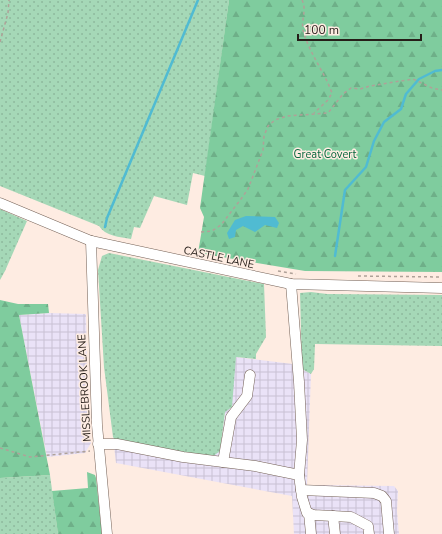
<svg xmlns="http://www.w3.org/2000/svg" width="442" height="534" viewBox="0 0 442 534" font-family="'Nunito Sans',sans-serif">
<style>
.industrial{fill:url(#industrial-grid)}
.grass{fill:url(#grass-dots)}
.forest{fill:url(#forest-firs)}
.water{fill:#50bbd2}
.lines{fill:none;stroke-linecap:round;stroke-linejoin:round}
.stream{stroke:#50bbd2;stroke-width:2.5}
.minor-casing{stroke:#746156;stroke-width:11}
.path{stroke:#afa198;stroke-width:1.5;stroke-dasharray:3 3;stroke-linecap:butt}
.minor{stroke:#fff;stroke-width:10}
.labels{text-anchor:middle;stroke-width:3;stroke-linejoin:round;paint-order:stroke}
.park-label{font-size:11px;fill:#07673d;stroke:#feece2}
.street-label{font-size:11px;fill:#261e19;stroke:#feece2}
</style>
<defs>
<pattern id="industrial-grid" width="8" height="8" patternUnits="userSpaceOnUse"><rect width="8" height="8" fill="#eae2f7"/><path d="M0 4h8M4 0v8" fill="none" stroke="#c9c1d3"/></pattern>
<pattern id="grass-dots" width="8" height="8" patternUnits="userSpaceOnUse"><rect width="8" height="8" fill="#a5d8b7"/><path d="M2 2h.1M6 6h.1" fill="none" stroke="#8eb99d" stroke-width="1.8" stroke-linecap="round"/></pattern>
<pattern id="forest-firs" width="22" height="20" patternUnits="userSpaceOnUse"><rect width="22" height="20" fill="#7fcc9e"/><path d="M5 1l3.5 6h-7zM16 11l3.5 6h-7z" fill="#6eaf88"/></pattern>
</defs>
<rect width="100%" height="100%" fill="#feece2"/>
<g class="industrial">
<path d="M49 313 86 314 88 413 91 443 85 453 47 457 19 315Z"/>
<path d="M236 357 293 364 311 374 307 485 394 486 398 491 397 511 399 534H294L292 496 116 463 113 437 115 440 220 451 225 412Z"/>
</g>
<g class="grass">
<path d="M0 0H229L205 176 193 173 187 205 154 196 140 228 134 227 131 239C120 237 105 236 99 226L0 186Z"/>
<path d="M0 209 27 221 5 271 0 280Z"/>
<path d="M109 253 264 284 266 337 256 354V359L236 357 232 407 225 412 220 451 212 457 115 440 113 437 104 367 98 270 102 256Z"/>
<path d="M311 292 327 294 442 295V346L315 344 314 369 311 374 302 369 300 293Z"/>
<path d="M50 475 58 534H0V478Z"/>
</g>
<g class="forest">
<path d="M229 0H442V272L305 271 198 253 204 217 200 208Z"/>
<path d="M0 300 18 304H48L49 313 19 315 50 475 0 478Z"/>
<path d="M87 472 95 475 96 478 102 534H58L52 491 88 488Z"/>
</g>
<path class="water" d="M246 216 275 217 279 223 277 228 265 225 255 232 243 226 236 230 235 237 229 239 227 233 235 220Z"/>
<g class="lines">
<g class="stream">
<path d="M105 227 107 218 198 0"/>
<path d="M335 256 345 190 366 167 374 141 384 122 401 109 406 94 419 79 435 71 442 70"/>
</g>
<g class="minor-casing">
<g id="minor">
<path d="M0 203 91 241 291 284 442 288"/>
<path d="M91 241 97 425 107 534"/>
<path d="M291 284 299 382 302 440 299 475"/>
<path d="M98 444H117L183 457 255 466 299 475 302 497 307 513 314 515 351 517 368 526 369 534"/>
<path d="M223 462 231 417 247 396 250 375"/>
<path d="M301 490 374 493 382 496 386 501 389 534"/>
<path d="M309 513 311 534"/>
<path d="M333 516 335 534"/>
</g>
</g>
<g class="path">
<path d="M302 0C307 10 301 20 303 30 309 53 324 71 332 93L328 100 314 113"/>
<path d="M0 42 8 13 9 0"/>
<path d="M201 232 212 231 221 225 241 199 248 189 263 150 264 136 268 126 275 120 287 116 328 113 343 94 351 88 360 89 370 86 413 79 432 88 442 90"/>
<path d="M278 271 296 274"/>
<path d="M358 276 442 277"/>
<path d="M0 448 30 457 90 451"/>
</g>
<use href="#minor" class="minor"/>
</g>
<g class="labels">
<g class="park-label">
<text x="325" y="158">Great Covert</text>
</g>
<g class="street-label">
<text transform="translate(219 257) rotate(12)" y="4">CASTLE LANE</text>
<text transform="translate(84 388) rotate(-93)" y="4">MISSLEBROOK LANE</text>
</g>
</g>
<path d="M298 34v6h123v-6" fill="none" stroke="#261e19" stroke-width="2"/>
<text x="304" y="34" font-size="12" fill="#261e19" stroke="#feece2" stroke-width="3" paint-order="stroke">100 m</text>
</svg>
